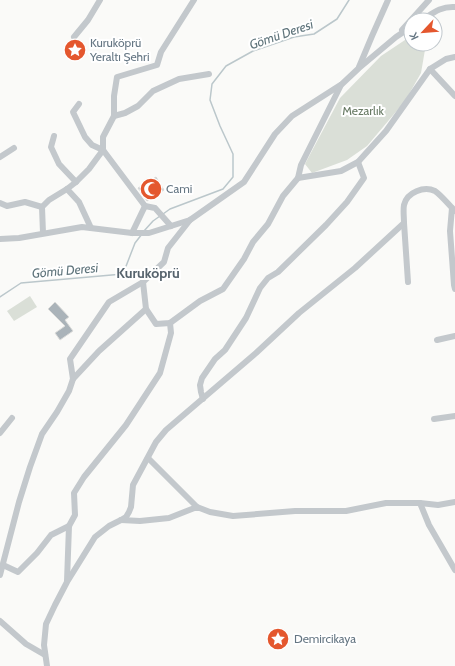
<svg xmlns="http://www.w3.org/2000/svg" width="455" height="666" viewBox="0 0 455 666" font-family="Cabin,sans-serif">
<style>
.green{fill:#dadfd7}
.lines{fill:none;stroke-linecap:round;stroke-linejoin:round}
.stream{stroke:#bbc7cb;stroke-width:1.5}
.building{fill:#aab3b9;stroke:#dcdcda}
.minor{stroke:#c3c8cc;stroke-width:6}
.labels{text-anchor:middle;stroke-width:4;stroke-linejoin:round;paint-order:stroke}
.poi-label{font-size:12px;fill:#657683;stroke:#fff;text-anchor:start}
.park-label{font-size:12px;fill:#687a64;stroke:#fff}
.water-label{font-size:13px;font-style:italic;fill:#60757c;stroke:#fff}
.quarter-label{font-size:14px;font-weight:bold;fill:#57646e;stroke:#fff}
</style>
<rect width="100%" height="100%" fill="#fafaf8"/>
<g class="green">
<path d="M411 36V44H426L421 73 405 101 367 146 347 160 312 173 305 164 340 98 381 56Z"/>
<path d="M30 296 37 307 14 321 7 311Z"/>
</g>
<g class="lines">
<g class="stream">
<path d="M163 214 170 209 223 189 233 177V154L220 126 210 100 212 84 226 66 253 51 294 37 314 34 337 19 349 0"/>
<path d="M144 231 153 221 160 216"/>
<path d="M0 297 21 283 123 274 135 243 142 234"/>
</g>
</g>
<g class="building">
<path d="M156 177 164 190 147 201 138 188Z"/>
<path d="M55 302 69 317 65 320 73 331 60 340 55 333 65 326 48 309Z"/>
</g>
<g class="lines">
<g class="minor">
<path d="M422 20C433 13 441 6 455 7"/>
<path d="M402 30 429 0"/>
<path d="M74 37 88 20 100 0"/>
<path d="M359 67 372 36 388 0"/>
<path d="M430 69 455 96"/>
<path d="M114 116 125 113 138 106 153 91 179 79 209 74"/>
<path d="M54 136 51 147 59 164 76 182"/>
<path d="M0 157 14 148"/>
<path d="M298 178 341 171 358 162 386 131 430 69 446 59 455 57"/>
<path d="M67 189 79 202 91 228"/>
<path d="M0 203 7 206 25 202 42 207"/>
<path d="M452 208 450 231 454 285 455 289"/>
<path d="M404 223 408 282"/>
<path d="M171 226 155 208 145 206 103 150V137L114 116V96L117 77 157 65 161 52 194 0"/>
<path d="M43 233 42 207 49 200 67 189 76 182 89 169 103 150 92 145 85 137 73 112 79 104"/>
<path d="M132 233 145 206"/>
<path d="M0 239 19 238 82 227 132 233H149L190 220 244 182 275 134 292 116 342 84 359 68 396 37 411 27"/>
<path d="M143 282 146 309 156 324 170 323 200 301 223 289 244 259 253 242 268 224 283 196 298 178 301 165 341 85"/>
<path d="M437 340 455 336"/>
<path d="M73 379 99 351 146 309"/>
<path d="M203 399 201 392 200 385 202 378 215 359 225 350 246 318 260 288 268 278 278 272 326 225 347 202 364 178 358 162"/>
<path d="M434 419 455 416"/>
<path d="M0 433 12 418"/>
<path d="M148 458 197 507"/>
<path d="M420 503 429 525 455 570"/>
<path d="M121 520 140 521 169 518 197 507 210 512 233 516 295 511H346L386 503H420L438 505 455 502"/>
<path d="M3 565 18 572 37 553 51 535 69 526"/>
<path d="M0 575 19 502 30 467 42 434 57 412 69 391 73 379 70 359 109 302 143 282 164 262 168 248 190 220"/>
<path d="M67 581 69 526 75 515 74 493 84 477 126 425 160 373 171 333 170 323"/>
<path d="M0 621 26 644 45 655"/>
<path d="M47 666 44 645 46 624 55 605 67 582 95 537 109 526 121 520 126 517 129 512 131 507 133 485 156 442 166 430 256 353 299 313 355 268 404 223C404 217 403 210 404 205 407 192 424 186 435 191 441 195 449 205 455 211"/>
</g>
</g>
<defs>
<g id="sight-disc" transform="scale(1.15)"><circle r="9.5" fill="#e4572e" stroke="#fff"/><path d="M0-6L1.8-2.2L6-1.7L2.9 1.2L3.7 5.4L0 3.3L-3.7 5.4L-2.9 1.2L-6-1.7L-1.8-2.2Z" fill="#fff"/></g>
<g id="mosque-disc" transform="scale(1.15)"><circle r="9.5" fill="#e4572e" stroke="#fff"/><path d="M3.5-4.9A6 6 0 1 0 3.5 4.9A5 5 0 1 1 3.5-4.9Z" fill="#fff"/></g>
</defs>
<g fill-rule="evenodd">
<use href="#sight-disc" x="75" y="50"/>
<use href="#mosque-disc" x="151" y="189"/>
<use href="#sight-disc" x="278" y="639"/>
</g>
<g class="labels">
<g class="poi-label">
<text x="90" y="47">Kuruköprü<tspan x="90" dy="14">Yeraltı Şehri</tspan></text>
<text x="166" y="193">Cami</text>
<text x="294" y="643">Demircikaya</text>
</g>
<g class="park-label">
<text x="363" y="115">Mezarlık</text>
</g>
<g class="water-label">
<text transform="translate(281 34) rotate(-19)" y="5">Gömü Deresi</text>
<text transform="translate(65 270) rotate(-5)" y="5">Gömü Deresi</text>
</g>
<g class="quarter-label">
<text x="148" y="278">Kuruköprü</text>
</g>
</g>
<g transform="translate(423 32) rotate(244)"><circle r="19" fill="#ffffff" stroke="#c1c8cd"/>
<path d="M0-3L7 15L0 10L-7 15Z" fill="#e4572e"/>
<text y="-6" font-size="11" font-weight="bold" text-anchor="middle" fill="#657683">K</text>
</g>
</svg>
